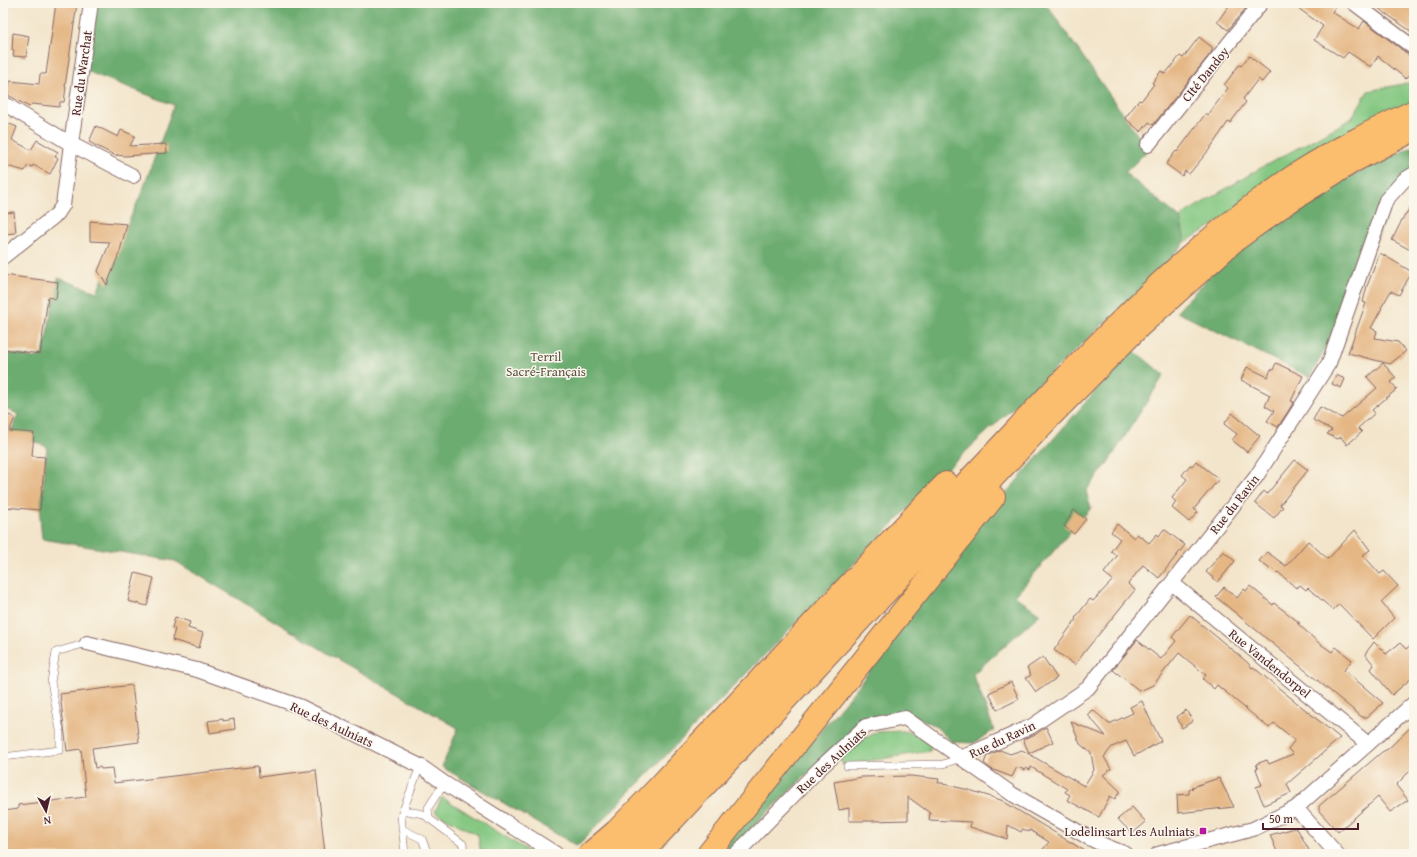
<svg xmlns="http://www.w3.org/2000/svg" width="1417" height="857" viewBox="0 0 1417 857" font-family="'Gentium Book Plus',serif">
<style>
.green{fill:#85c882;stroke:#687456}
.forest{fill:#6cac70;stroke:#5b664e}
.building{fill:#e5b785}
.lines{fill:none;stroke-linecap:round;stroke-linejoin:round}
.service-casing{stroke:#856463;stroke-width:8}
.minor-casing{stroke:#856463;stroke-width:16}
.trunk-casing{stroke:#856463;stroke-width:24}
.service{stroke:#fff;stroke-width:7}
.minor{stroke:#fff;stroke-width:14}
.trunk{stroke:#fbbd6e;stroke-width:22}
.poi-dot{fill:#b5179e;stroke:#fbf7ec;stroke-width:1.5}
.labels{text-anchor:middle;stroke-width:3;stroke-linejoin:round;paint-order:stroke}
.street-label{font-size:13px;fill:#4a1f2b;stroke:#fbf7ec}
.park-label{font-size:13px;fill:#5c5245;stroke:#fbf7ec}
.poi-label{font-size:13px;fill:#4a1f2b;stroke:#fbf7ec;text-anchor:end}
</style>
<rect width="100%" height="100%" fill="#fbf7ec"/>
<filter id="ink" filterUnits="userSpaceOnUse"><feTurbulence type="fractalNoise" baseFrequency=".025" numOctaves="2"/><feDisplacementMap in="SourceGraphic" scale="8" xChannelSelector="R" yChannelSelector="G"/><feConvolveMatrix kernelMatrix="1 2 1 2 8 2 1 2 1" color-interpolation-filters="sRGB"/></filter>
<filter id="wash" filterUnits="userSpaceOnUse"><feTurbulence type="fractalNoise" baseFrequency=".012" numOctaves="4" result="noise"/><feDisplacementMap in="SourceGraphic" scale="16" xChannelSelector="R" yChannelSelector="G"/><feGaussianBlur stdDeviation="0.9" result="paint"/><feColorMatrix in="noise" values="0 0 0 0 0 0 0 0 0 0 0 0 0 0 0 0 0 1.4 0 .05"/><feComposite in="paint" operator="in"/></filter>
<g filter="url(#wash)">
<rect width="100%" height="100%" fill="#f3e5cb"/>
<g class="green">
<path d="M1414 78V105L1185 242 1180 218 1187 212 1259 169 1351 119 1368 91 1408 83Z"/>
<path d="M903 731 924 735 931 742 930 751 843 765 840 759 846 750 876 732Z"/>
<path d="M442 797 533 854H481L478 835 435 812Z"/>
</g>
<g class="forest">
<path d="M91 3H1044L1049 8 1148 150 1125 173 1180 218 1185 242 1151 280 949 467 577 846 442 767 458 728 339 660 175 561 42 539 40 518 47 447 11 432 18 414 3 408V352L35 358 43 354 58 278 97 292 142 192 174 105 81 69Z"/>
<path d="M1414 146V174L1397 191 1348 306 1310 377 1177 312 1218 266 1334 184Z"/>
<path d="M1132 349 1164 375 1107 464 1086 491 1091 508 1015 596 1040 614 973 674 994 730 974 743 952 742 934 725 915 716 881 715 840 742 725 854H717L859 685 967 538Z"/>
</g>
<g id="blocks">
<g class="building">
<path d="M56 3H77L65 87H66L64 102H60L59 107 32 104 29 107 8 95 10 81 39 84 40 74H46Z"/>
<path d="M1231 3H1250L1228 30 1217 22Z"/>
<path d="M1291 3H1338L1332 12 1359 29 1364 21 1409 55 1414 56V69L1406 79 1378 56 1371 67 1348 52 1343 58 1314 40 1323 26Z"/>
<path d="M1371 3H1414V37L1410 35 1412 32Z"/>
<path d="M13 33 29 36 26 57 13 56 14 50H12Z"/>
<path d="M1199 37 1213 48 1211 53 1153 125 1149 122 1141 132 1125 118 1139 100 1141 101 1154 84 1152 83 1161 71 1165 74 1180 56 1183 58Z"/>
<path d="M1249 56 1270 72 1262 82 1258 79 1243 99 1246 102 1230 123 1228 122 1209 150 1189 174 1185 171 1182 176 1166 164 1176 151 1177 152 1206 113 1208 115 1228 88 1224 85 1239 65 1241 66Z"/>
<path d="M7 123 17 127 12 140 31 150 37 140 58 152 55 157 58 158 50 174 33 165 32 167 28 165 25 171 3 165V135Z"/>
<path d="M96 126 118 137 121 130 135 136 130 146 166 144 167 153 125 156 117 155V154L116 156 89 142Z"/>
<path d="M1414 201V252L1392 240 1405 214H1406Z"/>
<path d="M14 212 16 233 3 234V213Z"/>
<path d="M90 221 127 224 120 251 107 285 98 271 110 242 90 241Z"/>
<path d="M1380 253 1412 272 1399 295 1391 291 1381 308H1382L1371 328 1377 331 1375 338 1398 342 1406 351 1390 364 1348 353 1366 303 1363 302 1367 286Z"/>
<path d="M3 275 58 282 56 299 48 297 40 354 3 349Z"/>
<path d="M1276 363 1303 376 1291 401 1294 402 1278 427 1267 421 1274 411 1265 406 1270 395 1241 380 1247 367 1268 377 1271 369 1273 370Z"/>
<path d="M1383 363 1396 378 1391 382 1397 389 1372 410 1375 413 1358 428 1362 432 1347 445 1341 437 1338 439 1327 434 1332 430 1313 420 1320 407 1342 418 1377 388 1367 377Z"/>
<path d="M1336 375 1345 379 1341 388 1332 384Z"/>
<path d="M3 412 15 418 9 431 34 433 32 456 45 457 40 510 3 507Z"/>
<path d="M1232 413 1260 436 1247 452 1232 440 1237 434 1224 424Z"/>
<path d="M1295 460 1308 470 1280 505 1283 507 1274 518 1255 503 1264 491 1267 494Z"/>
<path d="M1196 461 1219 479 1194 509 1198 512 1189 522 1172 508 1176 502 1172 498 1187 479 1182 475 1190 465 1192 466Z"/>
<path d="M1074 510 1086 519 1074 534 1064 526Z"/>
<path d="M1117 524 1134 538 1137 534 1149 543 1157 534 1159 536 1164 529 1185 545 1159 578 1143 565 1128 584 1135 590 1086 650 1075 665 1054 650 1076 619 1075 618 1090 599 1093 601 1113 580 1104 573 1117 556 1111 551 1120 539 1111 532Z"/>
<path d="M1355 530 1370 550 1363 555 1380 574 1384 571 1398 586 1381 602 1394 618 1373 639 1339 604 1333 610 1308 588 1306 590 1300 585 1296 588 1278 572 1277 573 1271 568 1270 569 1259 561 1267 552 1286 566 1308 541 1328 559Z"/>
<path d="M1223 551 1235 561 1218 582 1206 572Z"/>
<path d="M135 573 154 578 147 606 128 601Z"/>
<path d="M1250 586 1273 605 1274 603 1300 623H1297L1319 643 1332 652 1336 647 1352 660 1344 670 1383 703 1367 717H1362L1216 597 1224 587 1237 598 1244 589 1246 591Z"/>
<path d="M1190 615 1247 662 1252 668 1253 667 1340 738 1287 784 1291 793 1264 805 1256 787 1262 785 1256 769H1258L1256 764 1267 760 1269 764 1293 754 1288 749 1295 740 1274 723 1269 728 1217 685 1214 689 1203 679 1206 675 1179 653 1153 685 1140 691 1113 670 1137 640 1161 659 1176 641 1172 637Z"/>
<path d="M175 617 190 622 188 628 203 633 199 648 172 640 175 629 172 628Z"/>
<path d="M1374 642 1386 654 1400 643 1406 649 1414 642V676L1392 695 1371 669 1374 665 1365 654Z"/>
<path d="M1043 657 1057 678 1036 692 1026 678 1031 675 1027 668Z"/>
<path d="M1011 682 1019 699 997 710 989 693Z"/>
<path d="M132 685 139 742 92 748 95 768 100 767 101 769 112 768 114 783 258 766 259 777 316 770 325 854H3V811L18 809V805L86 797 81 749 67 751 60 694Z"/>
<path d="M1142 701 1149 717 1161 741 1134 756 1126 741 1112 747 1104 757 1111 769 1103 775 1120 791 1115 799 1110 796 1099 817 1067 800 1070 795 1065 792 1067 789 1031 767 1030 770 1026 768 1025 770 1017 767 1012 777 991 769 984 763 987 756 1000 750 1010 754 1022 750 1084 786 1094 770 1091 753 1080 744 1071 722 1106 736 1088 715 1093 710 1109 724 1133 713 1130 707Z"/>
<path d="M1186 710 1193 721 1182 728 1177 717Z"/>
<path d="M223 719V721L234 719 235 729 210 733 208 721Z"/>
<path d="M1414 724V767L1396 785 1408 800 1390 812 1378 797 1338 832 1319 811V806L1382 752 1388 749Z"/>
<path d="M1046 727 1053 742 1029 753 1023 739 1036 734Z"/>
<path d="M911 776 939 779 938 783H943V784L969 790 1001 800 1090 854H1039L1049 842 1030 830 1029 832 1023 829 1021 832 1008 825 1007 839 970 827 971 822 929 820 930 813 908 797V820L873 821H849V808L839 810 834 782 862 777Z"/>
<path d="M1219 778 1234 807 1178 813 1177 795 1189 794V790L1193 788 1192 787Z"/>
<path d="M1132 807 1146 822 1132 834 1118 819Z"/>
<path d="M1295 828 1298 830 1311 854H1278L1270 835Z"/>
</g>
</g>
</g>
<g filter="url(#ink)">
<use href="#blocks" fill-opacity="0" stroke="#856463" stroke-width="1"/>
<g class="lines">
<g class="service-casing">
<g id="service">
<path d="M3 757 60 750V730L51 682 56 652 87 643"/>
<path d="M847 766 943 764 961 758"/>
<path d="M403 810 423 814 463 844 464 854"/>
<path d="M429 819 428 808 444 783"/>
<path d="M402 829 422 839 428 854"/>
<path d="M405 854 401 816 420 766"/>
</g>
</g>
<g class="minor-casing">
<g id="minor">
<path d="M1354 3 1414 48"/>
<path d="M3 103 71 144 91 3"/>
<path d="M1148 145 1261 3"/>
<path d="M3 257 57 214 63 205 71 144 133 176"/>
<path d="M1172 583 1368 744"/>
<path d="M87 643 197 670 299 706 420 766 444 783 556 854"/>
<path d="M961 758 1032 726 1088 688 1256 477 1329 363 1386 200 1404 180 1414 174"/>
<path d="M1296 808 1337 854"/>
<path d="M736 854 820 768 866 726 905 718 1012 794 1091 839 1108 847 1126 854"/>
<path d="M1158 854 1253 829 1296 808 1414 703"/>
</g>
</g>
<g class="trunk-casing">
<g id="trunk">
<path d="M589 854 616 831 647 799 923 506 946 483"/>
<path d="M618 854C661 811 701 766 743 721 822 637 901 553 980 468 1079 363 1176 253 1298 173 1335 149 1374 130 1414 111"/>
<path d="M641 854 1052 415 1140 326 1233 242 1284 205 1354 161 1414 130"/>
<path d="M708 854 994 497"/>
</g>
</g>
<use href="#service" class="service"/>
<use href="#minor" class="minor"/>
<use href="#trunk" class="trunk"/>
</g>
</g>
<rect class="poi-dot" x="1199" y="827" width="8" height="8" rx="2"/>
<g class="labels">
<g class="street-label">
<text transform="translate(81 73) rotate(-82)" y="5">Rue du Warchat</text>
<text transform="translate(1205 74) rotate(-51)" y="5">CIté Dandoy</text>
<text transform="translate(1234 504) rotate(-52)" y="5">Rue du Ravin</text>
<text transform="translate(1270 663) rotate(39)" y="5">Rue Vandendorpel</text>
<text transform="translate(332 724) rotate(25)" y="5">Rue des Aulniats</text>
<text transform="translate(1002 739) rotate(-25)" y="5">Rue du Ravin</text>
<text transform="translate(831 760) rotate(-43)" y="5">Rue des Aulniats</text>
</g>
<g class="park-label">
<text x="546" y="361">Terril<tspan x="546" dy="15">Sacré-Français</tspan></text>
</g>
<g class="poi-label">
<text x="1195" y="836">Lodelinsart Les Aulniats</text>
</g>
</g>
<rect width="1417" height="857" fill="none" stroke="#fbf7ec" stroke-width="16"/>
<g transform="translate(46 811) rotate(172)" stroke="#fbf7ec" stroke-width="3" paint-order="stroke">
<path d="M0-3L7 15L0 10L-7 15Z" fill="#4a1f2b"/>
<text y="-6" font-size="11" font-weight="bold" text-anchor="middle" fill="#4a1f2b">N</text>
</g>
<path d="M1263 823v6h95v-6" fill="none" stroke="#4a1f2b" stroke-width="2"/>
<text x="1269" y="823" font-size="12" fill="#4a1f2b" stroke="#fbf7ec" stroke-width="3" paint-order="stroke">50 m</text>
</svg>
